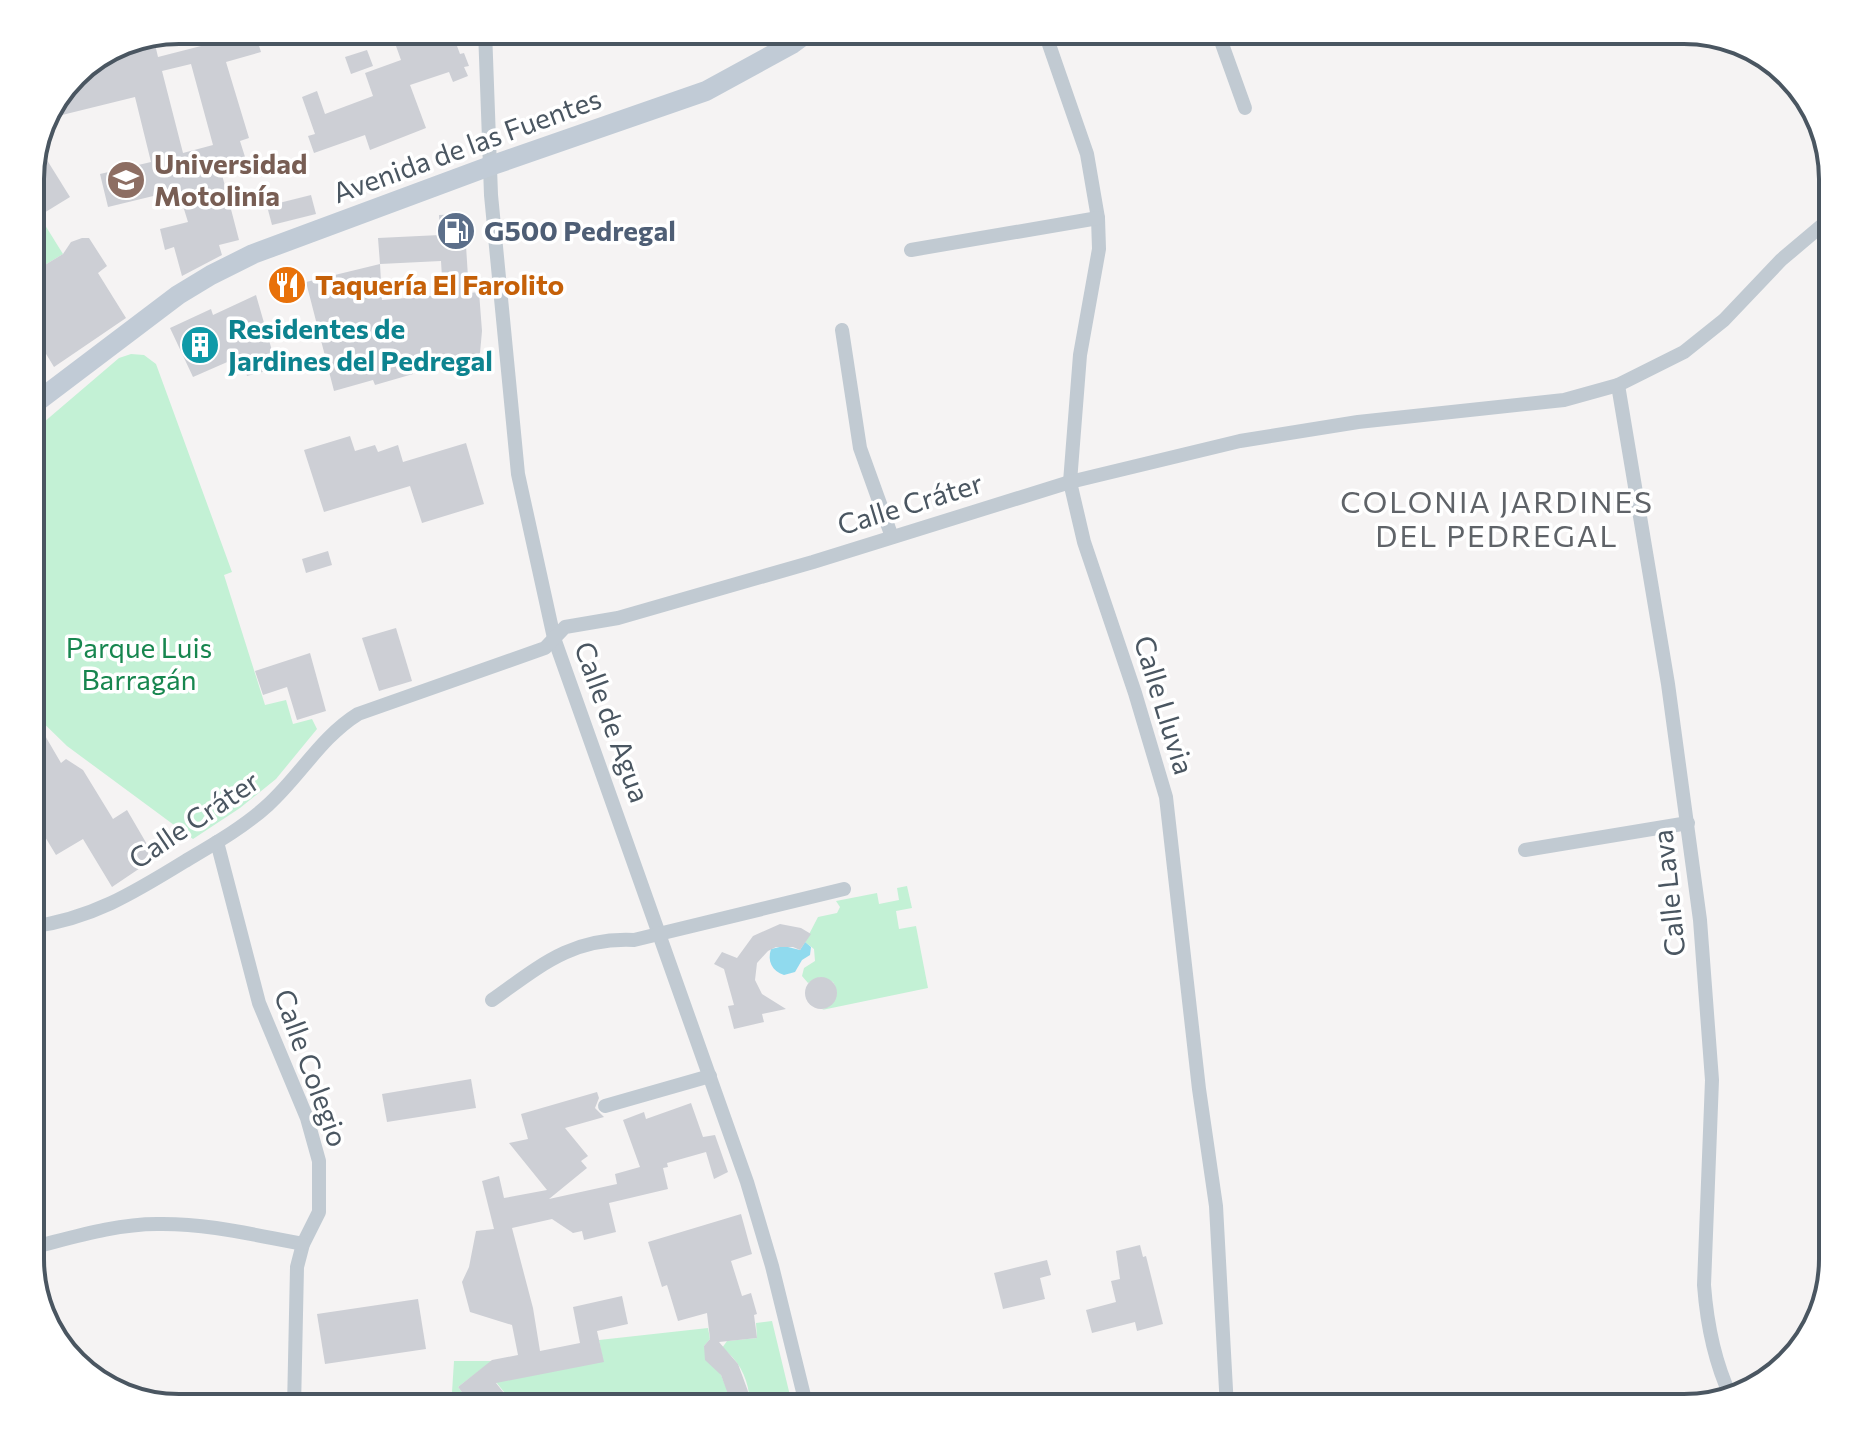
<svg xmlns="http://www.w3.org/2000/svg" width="1863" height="1438" viewBox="0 0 1863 1438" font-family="Commissioner,sans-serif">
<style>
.green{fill:#c3f1d5}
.water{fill:#90daee}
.building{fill:#cdcfd5;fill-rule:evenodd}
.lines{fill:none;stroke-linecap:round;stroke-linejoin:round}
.street{stroke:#c1cad2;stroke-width:14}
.secondary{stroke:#c1cbd6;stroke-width:20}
.labels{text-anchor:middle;stroke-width:7;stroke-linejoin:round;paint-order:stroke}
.street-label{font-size:28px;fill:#4a5661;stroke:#fff}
.education-label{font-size:28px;font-weight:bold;fill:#785e54;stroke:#fff;text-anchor:start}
.service-label{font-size:28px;font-weight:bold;fill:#4e5e75;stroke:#fff;text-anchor:start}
.food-label{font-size:28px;font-weight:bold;fill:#c56008;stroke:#fff;text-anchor:start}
.culture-label{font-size:28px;font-weight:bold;fill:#0d838f;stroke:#fff;text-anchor:start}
.park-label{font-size:28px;fill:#17864f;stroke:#fff}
.neighbourhood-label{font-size:30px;letter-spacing:2px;fill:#5f6368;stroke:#fff}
.rim{fill:none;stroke:#4a5661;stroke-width:4}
</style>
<rect width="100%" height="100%" fill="#f5f3f3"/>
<g class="green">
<path d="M30 201 63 254 30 274Z"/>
<path d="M131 354 144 355 156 364 232 572 224 575 265 705 286 700 293 724 312 719 317 729 276 779 240 808 193 839 67 746 30 710V434L119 358Z"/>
<path d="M907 886 912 908 896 911 899 929 916 926 928 988 822 1010C834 1004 841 996 833 982L820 977 808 983 802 976 804 968 815 961 814 949 805 942 818 917 837 913 840 907 836 901 877 893 879 904 899 900 897 888Z"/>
<path d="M772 1321 793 1408H495L508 1397 484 1367 458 1387 474 1408H451L454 1361H603L599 1340 708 1328 710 1339 704 1346 721 1375 730 1397 749 1394C747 1376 737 1358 722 1348L727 1341 757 1338 756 1323Z"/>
</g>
<path class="water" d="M805 942 811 947 810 955 802 960 795 972 784 975C772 971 767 961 771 949L784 946 800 950Z"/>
<g class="building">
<path d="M196 30H254L261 52 226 62 249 138 240 141 246 160 220 167 239 240 219 245 222 255 182 276 174 247 165 250 160 229 188 222 178 190 108 207 100 174 151 162 135 97 58 116 54 101 80 67 154 40 158 57 201 46ZM191 64 213 145 183 153 162 71Z"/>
<path d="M440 30H451L460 54 464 53 469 66 464 67 468 76 453 82 449 72 410 85 426 128 370 150 365 135 314 153 308 136 315 134 302 97 317 91 325 114 373 96 365 73 401 60 396 46Z"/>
<path d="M367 50 373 66 351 74 345 57Z"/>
<path d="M37 144 70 197 39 216 30 201V169Z"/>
<path d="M311 195 316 214 272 225 267 206Z"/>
<path d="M464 214 469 293 479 292 482 331 480 353 474 358 442 367V360L412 368 413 374 375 385 373 380 334 391 306 282 380 264 378 238 440 235 439 215ZM441 261 443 295 382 300 380 264Z"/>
<path d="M82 238H89L107 266 98 273 126 318 54 367 37 339 30 343V274L63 254 71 242Z"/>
<path d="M256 295 277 368 247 376 241 356 193 377 170 328 211 309 213 315Z"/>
<path d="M350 436 355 451 375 445 378 452 398 445 403 462 466 443 484 504 422 523 410 486 324 512 304 450Z"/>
<path d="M328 551 332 565 306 573 302 559Z"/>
<path d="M396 628 412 681 379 691 362 638Z"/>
<path d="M310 653 326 711 297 720 287 687 263 695 255 671Z"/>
<path d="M30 710 61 763 66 759 83 770 113 819 127 810 155 858 112 887 83 839 56 855 30 812Z"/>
<path d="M780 924 801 928 811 934 800 950 793 947H776L768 951 757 963 755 980 762 994 786 1009 762 1014 764 1022 734 1029 728 1006 734 1005 724 969 714 964 722 952 737 958 753 936Z"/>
<circle cx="821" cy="993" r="16"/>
<path d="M471 1079 476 1108 387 1122 382 1094Z"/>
<path d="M597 1092 599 1098 595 1108 604 1117 565 1128 588 1156 581 1161 587 1168 549 1199 617 1184 615 1174 640 1167 623 1120 644 1112 646 1119 691 1103 703 1137 715 1135 728 1172 714 1179 706 1152 667 1163 668 1167 663 1168 668 1189 609 1203 616 1232 584 1240 582 1231 573 1233 552 1219 512 1228 533 1308 540 1351 580 1343 573 1307 622 1296 628 1324 597 1331 604 1362 496 1383 508 1398 495 1408H474L458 1387 492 1360 518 1355 512 1325 470 1312 462 1282 469 1267 476 1231 494 1229 482 1181 499 1176 504 1198 547 1190 509 1143 528 1139 521 1114Z"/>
<path d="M741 1214 752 1254 731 1261 742 1296 751 1293 757 1314 754 1315 757 1338 719 1342 738 1364 749 1394 729 1397 721 1375 705 1360 704 1346 710 1339 707 1313 678 1321 667 1285 662 1287 648 1242Z"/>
<path d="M1140 1245 1143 1257 1146 1256 1163 1324 1137 1331 1135 1322 1092 1333 1086 1310 1116 1302 1111 1281 1120 1279 1116 1251Z"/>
<path d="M1047 1260 1051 1275 1040 1278 1045 1299 1003 1309 994 1273Z"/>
<path d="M418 1299 426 1349 325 1364 317 1314Z"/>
</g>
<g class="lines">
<g class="street">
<path d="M485 30 491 195 518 474 554 638 747 1182 772 1266 807 1408"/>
<path d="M1044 30 1087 154 1098 218 1099 249 1080 355 1070 482 1084 542 1135 693 1166 797 1199 1089 1216 1206 1227 1408"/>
<path d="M1217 30 1245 108"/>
<path d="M911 250 1098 218"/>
<path d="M842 330 860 448 892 537"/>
<path d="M1618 385 1668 684 1700 920 1712 1080 1704 1285C1707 1325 1714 1361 1731 1397"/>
<path d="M217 842 259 1003 307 1118 319 1161V1212L303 1244 297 1267 294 1408"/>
<path d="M1525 850 1688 823"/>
<path d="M30 927C92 919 135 892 187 860 214 844 244 827 268 805 300 776 321 737 358 714L545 648 565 627 618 618 813 562 1070 482 1240 441 1358 422 1564 400 1618 385 1684 352 1724 320 1781 260 1833 216"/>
<path d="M492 1000C540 966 572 937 634 940L844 889"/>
<path d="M605 1106 710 1076"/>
<path d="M30 1248C71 1238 115 1224 157 1224 207 1223 254 1235 303 1244"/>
</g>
<path class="secondary" d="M30 407 178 295 211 275 253 254 490 166 706 91 792 44 811 30"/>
</g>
<defs>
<g id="university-disc" transform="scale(2)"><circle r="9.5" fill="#8d6e63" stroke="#fff"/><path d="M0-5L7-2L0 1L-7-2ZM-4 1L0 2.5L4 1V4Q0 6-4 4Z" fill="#fff"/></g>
<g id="fuel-disc" transform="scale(2)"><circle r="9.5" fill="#5c6f8a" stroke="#fff"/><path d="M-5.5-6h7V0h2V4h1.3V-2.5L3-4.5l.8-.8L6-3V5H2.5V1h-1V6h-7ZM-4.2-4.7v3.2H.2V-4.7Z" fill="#fff"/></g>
<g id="restaurant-disc" transform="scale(2)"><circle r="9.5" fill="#e8710a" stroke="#fff"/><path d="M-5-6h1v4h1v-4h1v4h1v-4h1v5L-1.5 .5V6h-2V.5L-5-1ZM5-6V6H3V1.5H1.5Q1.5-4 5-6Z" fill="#fff"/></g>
<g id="building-disc" transform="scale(2)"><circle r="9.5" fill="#0f9aa8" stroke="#fff"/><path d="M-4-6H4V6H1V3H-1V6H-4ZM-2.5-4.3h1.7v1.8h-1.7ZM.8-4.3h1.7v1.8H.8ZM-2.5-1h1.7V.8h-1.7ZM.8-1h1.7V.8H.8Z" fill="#fff"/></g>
</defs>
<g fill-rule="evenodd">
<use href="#university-disc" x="126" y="180"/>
<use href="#fuel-disc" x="456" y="231"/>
<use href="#restaurant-disc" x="287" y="285"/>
<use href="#building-disc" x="200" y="345"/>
</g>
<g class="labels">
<g class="street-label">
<text transform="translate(467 146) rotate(-20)" y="10">Avenida de las Fuentes</text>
<text transform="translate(910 504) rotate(-17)" y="10">Calle Cráter</text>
<text transform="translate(1164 705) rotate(73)" y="10">Calle Lluvia</text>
<text transform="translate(612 722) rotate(70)" y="10">Calle de Agua</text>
<text transform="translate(194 820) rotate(-34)" y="10">Calle Cráter</text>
<text transform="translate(1669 893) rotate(-96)" y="10">Calle Lava</text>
<text transform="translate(311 1068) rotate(70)" y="10">Calle Colegio</text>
</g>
<g class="education-label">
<text x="154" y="174">Universidad<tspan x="154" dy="32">Motolinía</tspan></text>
</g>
<g class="service-label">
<text x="484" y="241">G500 Pedregal</text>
</g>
<g class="food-label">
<text x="315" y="295">Taquería El Farolito</text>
</g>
<g class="culture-label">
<text x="228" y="339">Residentes de<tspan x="228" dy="32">Jardines del Pedregal</tspan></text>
</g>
<g class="park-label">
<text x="139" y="658">Parque Luis<tspan x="139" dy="32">Barragán</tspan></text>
</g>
<g class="neighbourhood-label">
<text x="1497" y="513">COLONIA JARDINES<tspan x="1497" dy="34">DEL PEDREGAL</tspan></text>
</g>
</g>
<path d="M0 0H1863V1438H0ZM179 44H1684A135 135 0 0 1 1819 179V1259A135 135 0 0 1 1684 1394H179A135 135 0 0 1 44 1259V179A135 135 0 0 1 179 44Z" fill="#fff" fill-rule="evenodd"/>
<path class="rim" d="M179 44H1684A135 135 0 0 1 1819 179V1259A135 135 0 0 1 1684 1394H179A135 135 0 0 1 44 1259V179A135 135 0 0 1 179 44Z"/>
</svg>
